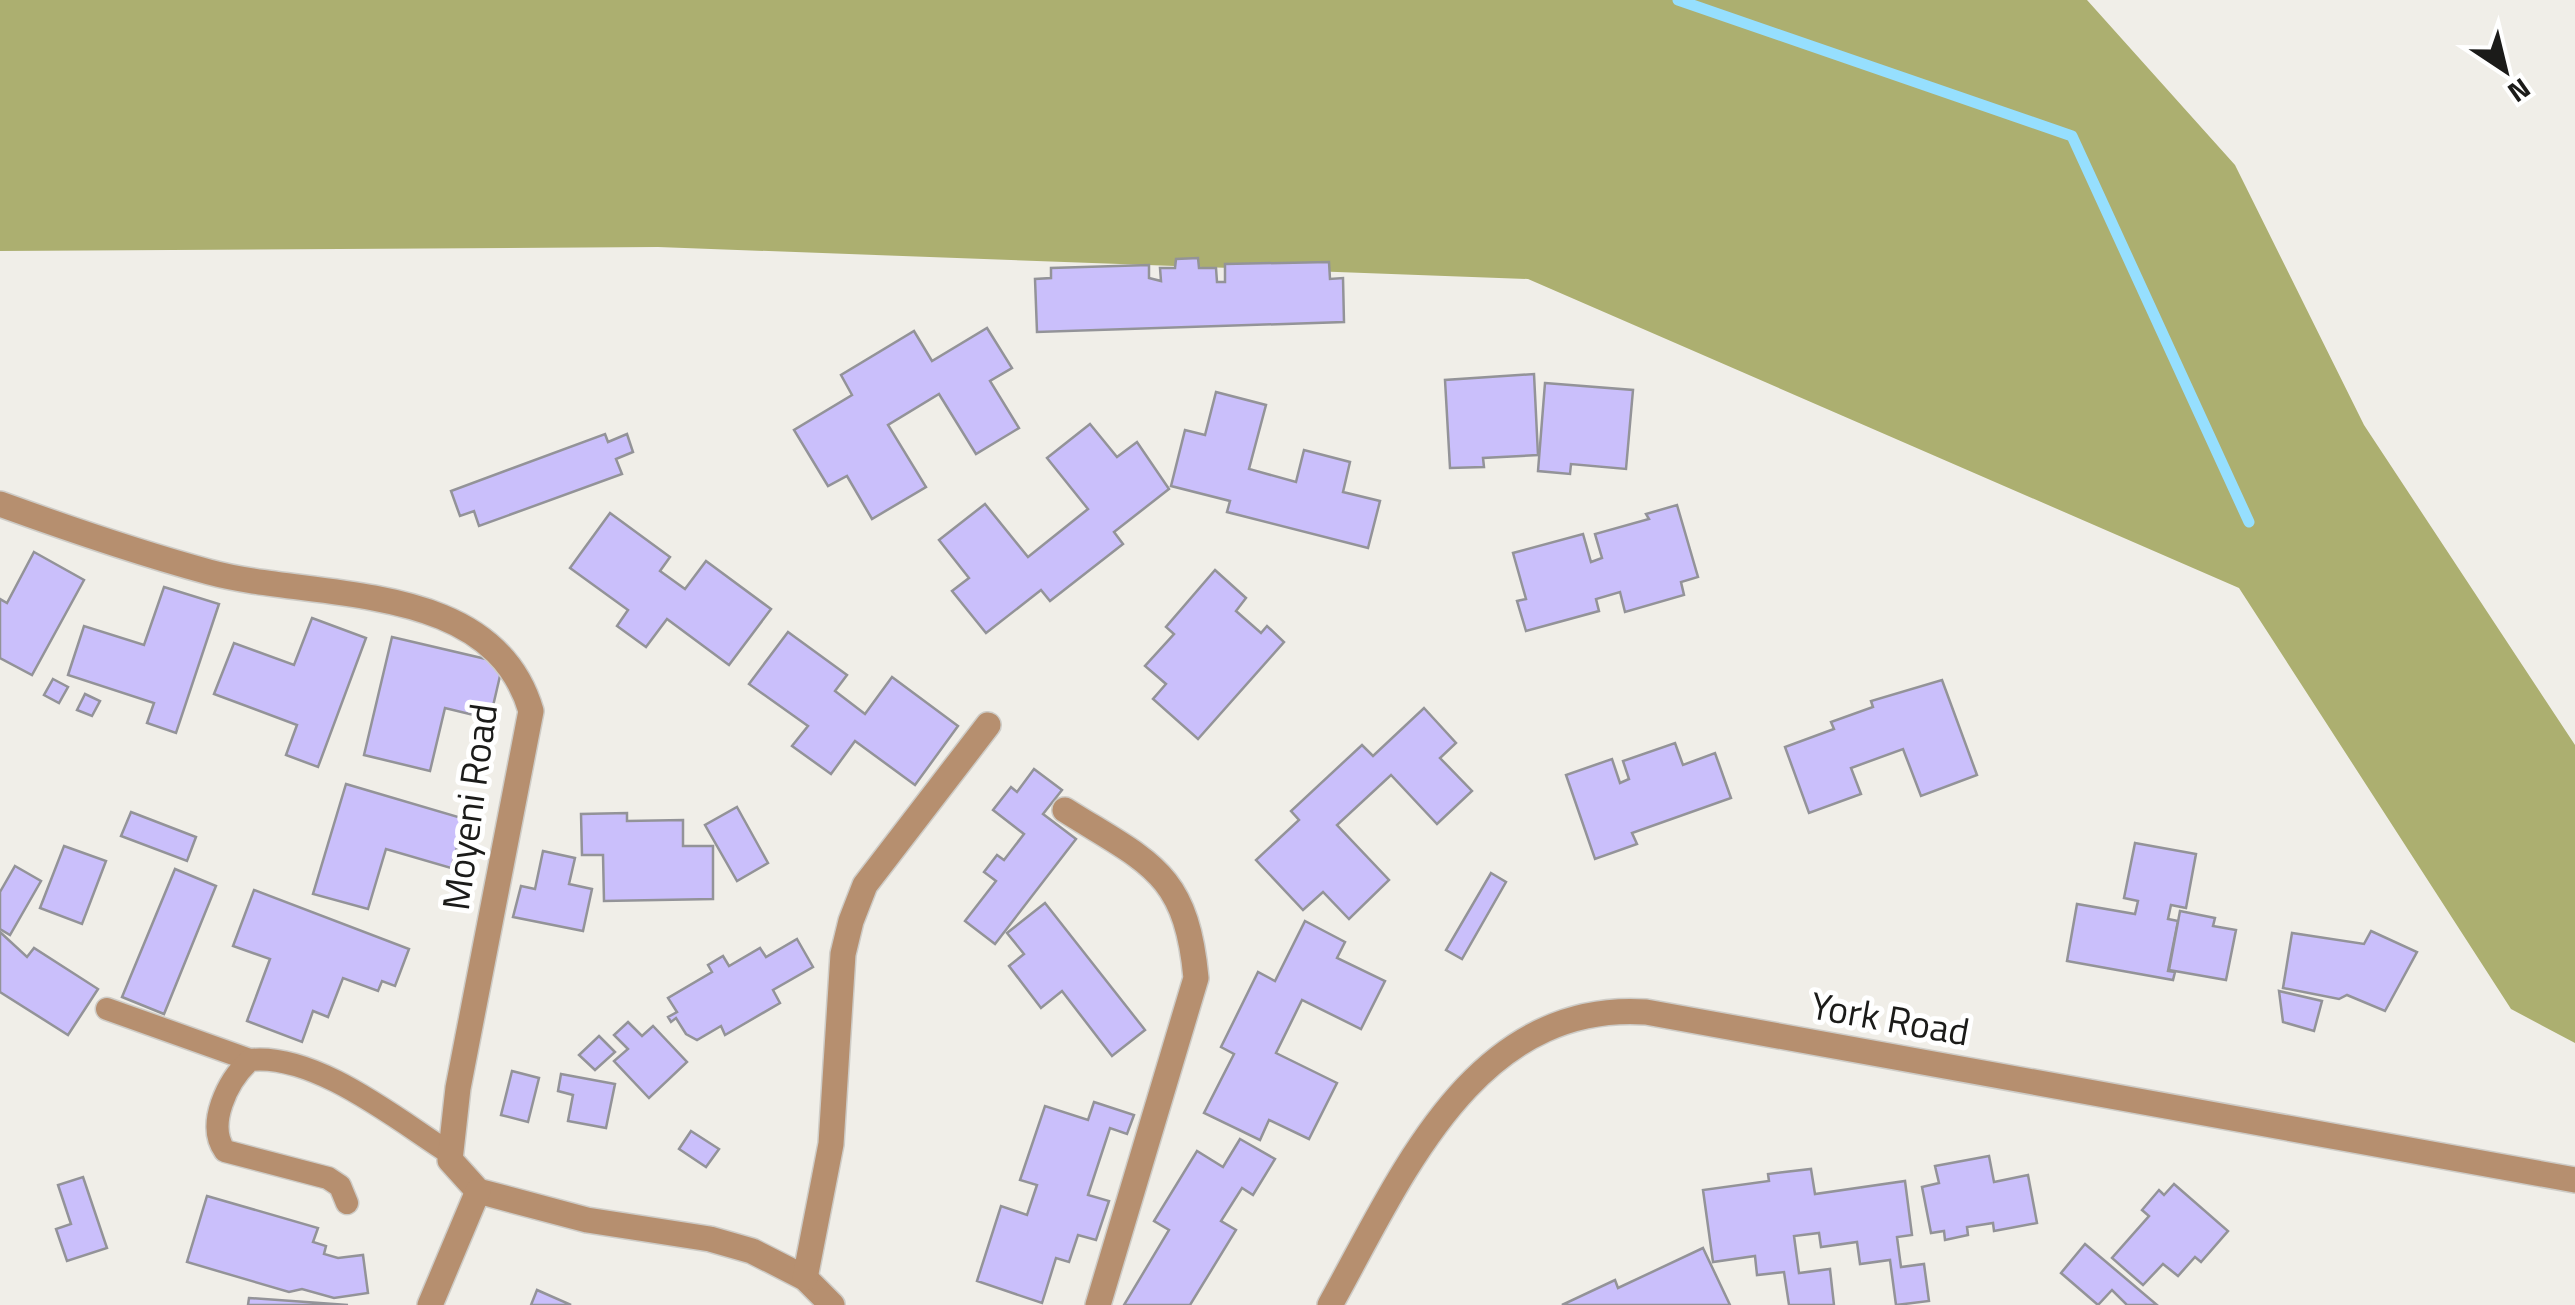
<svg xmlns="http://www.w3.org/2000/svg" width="2575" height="1305" viewBox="0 0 2575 1305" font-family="'Titillium Web',sans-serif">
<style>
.forest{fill:#acaf70}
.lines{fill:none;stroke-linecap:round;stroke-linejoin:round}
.stream{stroke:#96dffe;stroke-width:11}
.building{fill:#cabffb;stroke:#939398;stroke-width:2.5}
.service-casing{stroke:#ceccc7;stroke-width:25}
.minor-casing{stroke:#ceccc7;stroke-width:28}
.service{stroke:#b68f6f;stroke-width:22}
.minor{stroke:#b68f6f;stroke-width:25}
.labels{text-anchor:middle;stroke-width:10;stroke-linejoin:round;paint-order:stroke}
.street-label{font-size:38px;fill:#1b1b19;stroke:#fff}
</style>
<rect width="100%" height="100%" fill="#f0eee8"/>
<path class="forest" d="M0 0H2087L2235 165 2364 425 2575 745V1043L2511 1009 2239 588 1528 279 658 247 0 251Z"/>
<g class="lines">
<path class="stream" d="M1678 0 2072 136 2249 522"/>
</g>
<g class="building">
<path d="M1198 258 1199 268H1216L1217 282H1225V264L1329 262 1330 279 1343 278 1344 322 1037 332 1035 279 1051 278V268L1149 265V278L1161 281 1160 268H1175L1176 259Z"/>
<path d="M987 328 1012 368 990 381 1019 428 976 454 939 394 888 425 926 487 872 519 847 476 828 486 794 430 852 395 841 375 914 331 932 361Z"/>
<path d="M1534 374 1538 455 1483 458 1484 467 1450 468 1445 380Z"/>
<path d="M1545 383 1633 390 1626 469 1571 464 1570 474 1538 471Z"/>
<path d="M1216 392 1266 405 1249 469 1296 482 1304 450 1350 462 1343 492 1380 501 1368 548 1227 512 1230 501 1171 486 1185 430 1205 435Z"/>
<path d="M1090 424 1117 457 1137 442 1169 489 1114 532 1123 544 1050 601 1041 590 986 633 952 591 969 578 939 540 985 504 1028 557 1088 509 1047 458Z"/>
<path d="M605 434 608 442 627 434 633 452 616 459 622 474 479 526 474 511 460 516 451 491Z"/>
<path d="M1677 505 1698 577 1681 582 1684 595 1625 612 1620 592 1596 599 1599 611 1526 631 1517 601 1526 599 1513 553 1583 534 1591 562 1602 558 1595 534 1649 519 1646 514Z"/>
<path d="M610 513 670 557 660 571 685 589 706 561 771 609 729 665 667 619 646 647 617 626 628 610 570 568Z"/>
<path d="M34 552 84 580 32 675 0 658V599L7 603Z"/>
<path d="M1215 570 1246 598 1236 611 1261 633 1267 626 1284 642 1198 739 1153 699 1166 684 1145 666 1174 634 1166 627Z"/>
<path d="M164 587 219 604 176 733 147 723 154 703 68 675 84 626 144 645Z"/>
<path d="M312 618 366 638 318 767 286 755 297 725 214 694 234 643 294 665Z"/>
<path d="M788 632 847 675 835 691 865 714 892 677 958 726 915 785 855 741 831 774 792 746 808 726 749 684Z"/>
<path d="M392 637 503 663 490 719 445 708 430 771 364 755Z"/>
<path d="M53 679 68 687 59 703 44 695Z"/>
<path d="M1942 680 1977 775 1921 796 1903 749 1851 768 1861 794 1809 813 1785 747 1834 729 1831 722 1873 707 1871 701Z"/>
<path d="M85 694 100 701 92 716 77 710Z"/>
<path d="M1424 708 1456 743 1440 758 1472 791 1437 824 1391 775 1337 825 1389 880 1349 919 1323 892 1303 910 1256 860 1299 820 1291 811 1362 745 1373 756Z"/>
<path d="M1675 743 1683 765 1715 753 1731 798 1632 833 1637 844 1595 859 1566 775 1612 759 1620 783 1629 779 1623 761Z"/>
<path d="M1034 769 1062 790 1043 814 1076 839 995 944 965 921 996 881 984 872 997 855 1004 860 1024 834 993 810 1011 787 1017 792Z"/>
<path d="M346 784 465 819 451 868 386 849 368 909 313 894Z"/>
<path d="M737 807 768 863 737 881 705 825Z"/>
<path d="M131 812 196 837 187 861 121 836Z"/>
<path d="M627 813V821L683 820V846H713V899L604 901 603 855H582L581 814Z"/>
<path d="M2135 843 2196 854 2186 908 2171 905 2168 919 2178 921 2168 971 2175 972 2173 980 2067 961 2077 904 2135 914 2138 901 2124 898Z"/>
<path d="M64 846 106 861 82 924 40 908Z"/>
<path d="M543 851 575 858 569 884 592 889 583 931 513 917 521 886 535 889Z"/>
<path d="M15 866 41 881 10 935 0 929V892Z"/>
<path d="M175 869 216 886 164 1014 122 997Z"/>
<path d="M1491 873 1506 882 1462 959 1446 950Z"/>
<path d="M254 890 409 949 395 986 382 981 378 991 343 978 328 1017 313 1011 302 1042 247 1021 270 959 233 946Z"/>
<path d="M1045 903 1145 1030 1112 1056 1062 991 1041 1008 1009 966 1024 954 1007 933Z"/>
<path d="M2180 911 2215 918 2213 926 2236 930 2226 980 2169 970Z"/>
<path d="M1305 921 1345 942 1337 958 1385 981 1361 1029 1302 1000 1276 1053 1337 1083 1309 1139 1269 1120 1260 1140 1204 1113 1234 1054 1221 1047 1258 972 1275 981Z"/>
<path d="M2371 931 2417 952 2385 1011 2347 995 2339 999 2283 988 2292 933 2364 944Z"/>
<path d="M0 932 27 957 34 948 98 989 68 1035 0 992Z"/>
<path d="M797 939 813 967 773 990 780 1003 725 1035 721 1026 697 1040 686 1034 676 1018 671 1022 668 1017 677 1012 668 998 712 972 708 965 723 956 729 966 760 948 766 957Z"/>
<path d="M2279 991 2322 1001 2314 1031 2283 1022Z"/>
<path d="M628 1022 642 1036 653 1026 687 1062 649 1098 614 1061 628 1049 614 1035Z"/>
<path d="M599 1036 615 1052 595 1070 579 1055Z"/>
<path d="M512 1071 539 1078 528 1122 501 1115Z"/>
<path d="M561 1074 615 1084 606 1128 568 1121 573 1095 558 1091Z"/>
<path d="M1094 1102 1134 1115 1127 1134 1110 1128 1088 1195 1109 1201 1096 1240 1078 1235 1069 1262 1056 1258 1042 1303 977 1281 1001 1206 1027 1215 1037 1185 1020 1180 1045 1106 1088 1120Z"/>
<path d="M691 1131 719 1149 706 1167 679 1149Z"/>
<path d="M1240 1139 1275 1159 1253 1195 1242 1188 1221 1221 1236 1230 1190 1305H1124L1169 1230 1154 1221 1197 1151 1223 1167Z"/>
<path d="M1989 1156 1994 1182 2028 1175 2037 1223 1994 1231 1993 1223 1967 1227 1968 1235 1945 1240 1944 1231 1931 1233 1922 1187 1939 1183 1935 1166Z"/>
<path d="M1811 1169 1815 1194 1905 1181 1912 1235 1897 1237 1901 1267 1924 1264 1929 1301 1896 1305 1890 1260 1860 1264 1857 1242 1821 1247 1819 1233 1794 1236 1799 1273 1830 1269 1834 1305H1789L1784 1272 1757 1275 1755 1256 1713 1262 1703 1190 1769 1181 1768 1174Z"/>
<path d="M83 1177 107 1248 67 1261 56 1229 71 1224 58 1185Z"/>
<path d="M2174 1184 2228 1231 2201 1262 2195 1257 2178 1276 2163 1264 2143 1285 2112 1258 2149 1216 2142 1210 2159 1190 2164 1195Z"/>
<path d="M207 1196 318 1228 313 1242 326 1246 324 1254 338 1258 363 1255 368 1293 334 1298 302 1289 289 1292 187 1262Z"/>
<path d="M2085 1244 2157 1305H2127L2112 1290 2098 1305 2061 1273Z"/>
<path d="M1703 1248 1730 1305H1562L1615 1280 1618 1288Z"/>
<path d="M537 1290 571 1305H531Z"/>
<path d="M249 1298 348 1305H248Z"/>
</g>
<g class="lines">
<g class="service-casing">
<g id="service">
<path d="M107 1009 250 1060"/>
<path d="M347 1203 340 1186 328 1178 225 1151C206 1125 227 1081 250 1060 315 1053 395 1118 448 1152"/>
</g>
</g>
<g class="minor-casing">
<g id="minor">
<path d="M0 504C69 529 139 553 209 572 316 601 492 578 531 711L458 1088 450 1160 478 1191 587 1220 710 1239 752 1251 805 1278 832 1305"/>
<path d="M1065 810C1149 863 1186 871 1196 978L1098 1305"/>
<path d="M805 1278 831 1144 843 954 851 921 865 885 988 725"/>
<path d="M430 1305 478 1191"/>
<path d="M1330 1305C1400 1180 1473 1000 1646 1012L2575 1180"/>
</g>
</g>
<use href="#service" class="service"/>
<use href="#minor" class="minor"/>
</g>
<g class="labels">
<g class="street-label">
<text transform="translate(470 807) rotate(-82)" y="13">Moyeni Road</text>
<text transform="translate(1890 1019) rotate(10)" y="13">York Road</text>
</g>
</g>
<g transform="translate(2505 70) rotate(145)" stroke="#ffffff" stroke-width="8" paint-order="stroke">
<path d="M0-8L18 38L0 25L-18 38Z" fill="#1b1b19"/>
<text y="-15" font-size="28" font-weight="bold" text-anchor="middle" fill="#1b1b19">N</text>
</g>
</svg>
